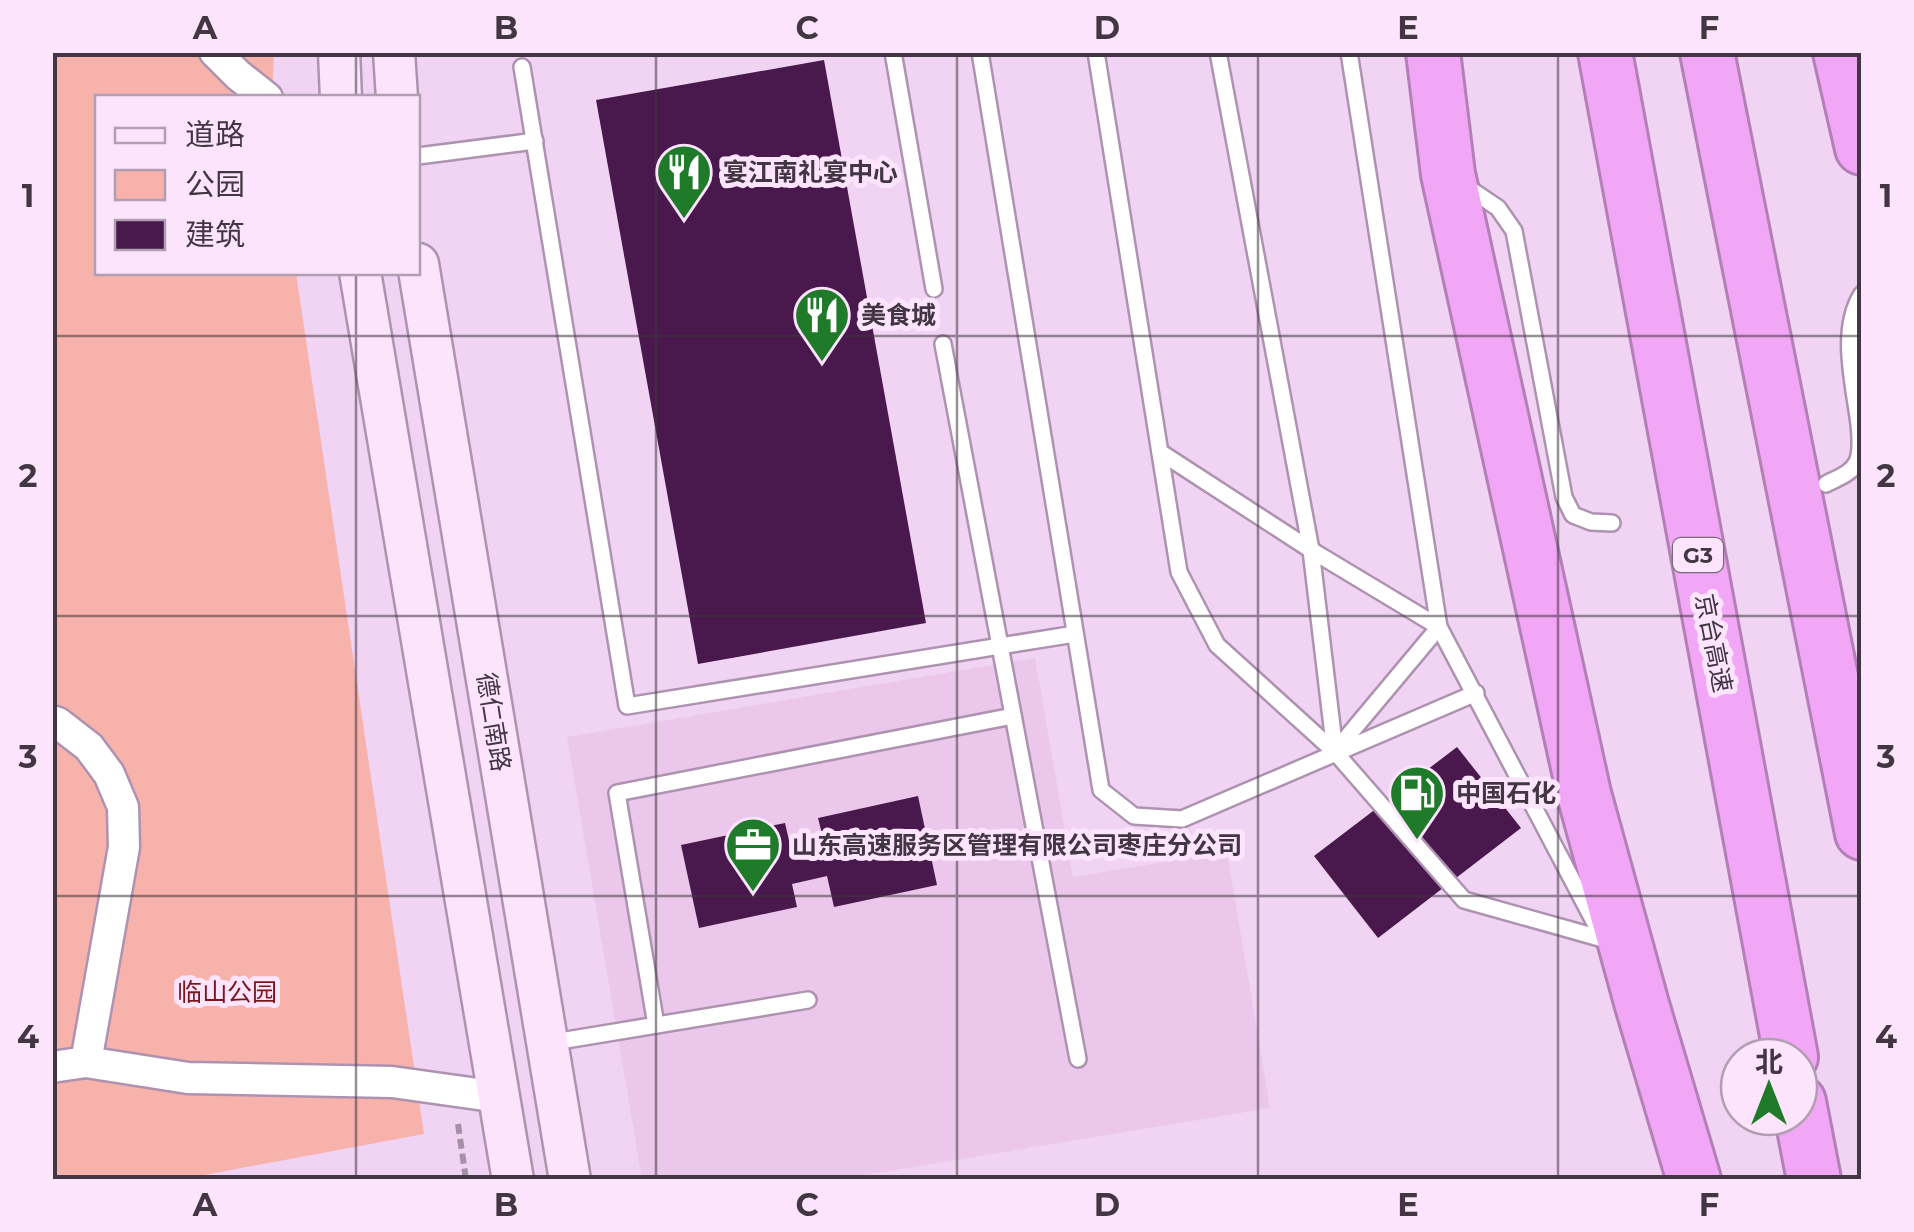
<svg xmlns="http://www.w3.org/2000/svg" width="1914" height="1232" viewBox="0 0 1914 1232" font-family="Montserrat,'Noto Sans SC',sans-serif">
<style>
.built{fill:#eac7eb}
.green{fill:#f7b2ac}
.building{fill:#49184d}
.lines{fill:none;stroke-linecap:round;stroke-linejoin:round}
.service-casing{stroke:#ae93b0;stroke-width:20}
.minor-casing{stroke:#ae93b0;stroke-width:35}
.secondary-casing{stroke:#ae93b0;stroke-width:45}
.motorway-casing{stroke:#b37fb7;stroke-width:58}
.path{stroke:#a690a7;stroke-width:6;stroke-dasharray:10 5;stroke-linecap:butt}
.service{stroke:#fff;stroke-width:15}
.minor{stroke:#fff;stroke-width:30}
.secondary{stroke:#fbe4fc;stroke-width:40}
.motorway{stroke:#f1a6f6;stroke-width:52}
.grid{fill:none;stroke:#413642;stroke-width:2.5;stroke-opacity:0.55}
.labels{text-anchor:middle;stroke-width:10;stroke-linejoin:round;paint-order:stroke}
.shield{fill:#fbe4fc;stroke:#796a7a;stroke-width:2.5}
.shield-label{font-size:22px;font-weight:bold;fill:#413642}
.poi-label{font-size:25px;font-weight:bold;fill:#413642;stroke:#fbe4fc;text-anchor:start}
.street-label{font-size:25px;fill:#413642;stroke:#fbe4fc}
.park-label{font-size:25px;fill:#7b161a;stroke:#fbe4fc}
.neatline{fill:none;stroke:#413642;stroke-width:4}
.grid-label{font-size:32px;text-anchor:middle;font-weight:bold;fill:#413642}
</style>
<rect width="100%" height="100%" fill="#f1d4f3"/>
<path class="built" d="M1035 658 1073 877 1227 852 1270 1108 841 1179H642L567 737Z"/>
<path class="green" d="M52 53H274L272 97 98 98V272L296 273 424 1134 183 1179H53Z"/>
<g class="building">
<path d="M824 60 926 623 698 664 596 100Z"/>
<path d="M1457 747 1521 828 1378 938 1314 856Z"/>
<path d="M918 796 937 885 834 907 827 876 792 884 797 907 699 928 681 845 785 823 791 849 824 842 818 818Z"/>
</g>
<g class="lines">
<g class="service-casing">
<g id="service">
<path d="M893 52 934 289"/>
<path d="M980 52 1101 790 1134 816 1182 819 1476 693"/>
<path d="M1096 52 1179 572 1217 645 1335 752 1464 900 1603 939"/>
<path d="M1218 52 1311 550 1335 752"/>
<path d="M1349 52 1439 627 1597 927"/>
<path d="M522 67 627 706 1075 634"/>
<path d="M418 156 535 141"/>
<path d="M1464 185 1498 208 1514 231 1564 497 1573 515 1591 522 1612 523"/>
<path d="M943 344 1078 1059"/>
<path d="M1160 452 1311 550 1439 627 1337 749"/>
<path d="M1826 484C1837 478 1851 474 1857 462 1862 451 1860 436 1859 424 1854 384 1839 330 1862 294"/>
<path d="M656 1025 617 793 1013 716"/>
<path d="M548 1043 808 1000"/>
</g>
</g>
<g class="minor-casing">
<g id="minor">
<path d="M215 52 238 75 267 98"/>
<path d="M52 721 58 723 89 747 109 774 123 807 124 847 86 1062"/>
<path d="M52 1067 86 1062 188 1078 392 1082 499 1097"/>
</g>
</g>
<g class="secondary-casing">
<g id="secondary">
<path d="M339 52 341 98"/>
<path d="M394 52 397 98"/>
<path d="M418 264 570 1180"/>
<path d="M360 272 513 1180"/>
</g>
</g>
<g class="motorway-casing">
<g id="motorway">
<path d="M1433 52 1448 174 1584 794 1642 1005 1694 1180"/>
<path d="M1605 52 1791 1057"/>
<path d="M1707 52 1862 833"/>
<path d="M1840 52 1862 148"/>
<path d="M1799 1102 1814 1180"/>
</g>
</g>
<path class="path" d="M458 1124 466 1180"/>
<use href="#service" class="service"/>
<use href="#minor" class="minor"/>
<use href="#secondary" class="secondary"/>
<use href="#motorway" class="motorway"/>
</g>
<path class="grid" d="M356 52V98M656 52V1180M957 52V1180M1258 52V1180M1558 52V1180M356 272V1180M52 336H1862M52 616H1862M52 896H1862"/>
<defs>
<g id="restaurant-pin" transform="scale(2.875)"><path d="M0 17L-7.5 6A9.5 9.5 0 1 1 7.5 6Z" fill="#1f7a29" stroke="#fbe4fc"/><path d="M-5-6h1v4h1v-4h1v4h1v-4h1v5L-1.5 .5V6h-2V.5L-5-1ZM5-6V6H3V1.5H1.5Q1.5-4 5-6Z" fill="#fff"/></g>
<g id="fuel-pin" transform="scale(2.875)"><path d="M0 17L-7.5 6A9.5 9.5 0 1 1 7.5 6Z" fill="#1f7a29" stroke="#fbe4fc"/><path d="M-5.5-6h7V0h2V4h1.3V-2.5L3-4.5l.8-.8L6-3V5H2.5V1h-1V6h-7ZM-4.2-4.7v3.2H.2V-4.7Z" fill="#fff"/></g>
<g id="office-pin" transform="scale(2.875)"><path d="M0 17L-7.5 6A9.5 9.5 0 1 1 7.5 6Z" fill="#1f7a29" stroke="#fbe4fc"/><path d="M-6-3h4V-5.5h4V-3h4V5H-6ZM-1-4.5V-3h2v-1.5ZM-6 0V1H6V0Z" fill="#fff"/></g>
</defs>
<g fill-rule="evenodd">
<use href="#restaurant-pin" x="684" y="172"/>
<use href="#restaurant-pin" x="822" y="315"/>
<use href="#fuel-pin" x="1417" y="793"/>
<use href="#office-pin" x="753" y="845"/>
</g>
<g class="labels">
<rect class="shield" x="1673" y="538" width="50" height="34" rx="8"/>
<g class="shield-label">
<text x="1698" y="563">G3</text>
</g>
<g class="poi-label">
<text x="723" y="181">宴江南礼宴中心</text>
<text x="861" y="324">美食城</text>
<text x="1456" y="802">中国石化</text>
<text x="792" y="854">山东高速服务区管理有限公司枣庄分公司</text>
</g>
<g class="street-label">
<text transform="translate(1714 643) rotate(79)" y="9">京台高速</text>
<text transform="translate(494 722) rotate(81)" y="9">德仁南路</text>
</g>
<g class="park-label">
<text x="227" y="1001">临山公园</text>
</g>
</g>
<rect width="1914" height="1232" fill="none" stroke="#fbe4fc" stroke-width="110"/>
<rect x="95" y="95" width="325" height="180" fill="#fbe4fc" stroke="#b19eb2" stroke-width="2.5"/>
<rect x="115" y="128" width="50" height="15" fill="#fbe4fc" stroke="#b19eb2" stroke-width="2.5"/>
<text x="185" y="145" font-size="30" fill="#413642">道路</text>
<rect x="115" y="170" width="50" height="30" fill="#f7b2ac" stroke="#b19eb2" stroke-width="2.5"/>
<text x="185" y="195" font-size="30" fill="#413642">公园</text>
<rect x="115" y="220" width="50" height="30" fill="#49184d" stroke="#b19eb2" stroke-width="2.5"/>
<text x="185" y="245" font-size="30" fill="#413642">建筑</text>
<g transform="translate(1769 1087)"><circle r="48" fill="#fbe4fc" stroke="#b19eb2" stroke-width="2.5"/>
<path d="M0-8L18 38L0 25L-18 38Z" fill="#1f7a29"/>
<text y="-15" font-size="28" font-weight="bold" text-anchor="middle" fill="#413642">北</text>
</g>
<rect x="55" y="55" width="1804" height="1122" class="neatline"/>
<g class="grid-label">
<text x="205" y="39">A</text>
<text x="506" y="39">B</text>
<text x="807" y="39">C</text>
<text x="1107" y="39">D</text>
<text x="1408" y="39">E</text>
<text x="1709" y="39">F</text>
<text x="28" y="207">1</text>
<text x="1886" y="207">1</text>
<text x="28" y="487">2</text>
<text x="1886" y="487">2</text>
<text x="28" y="768">3</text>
<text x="1886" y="768">3</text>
<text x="28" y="1048">4</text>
<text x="1886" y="1048">4</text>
<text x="205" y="1216">A</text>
<text x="506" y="1216">B</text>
<text x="807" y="1216">C</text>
<text x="1107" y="1216">D</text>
<text x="1408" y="1216">E</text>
<text x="1709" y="1216">F</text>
</g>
</svg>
